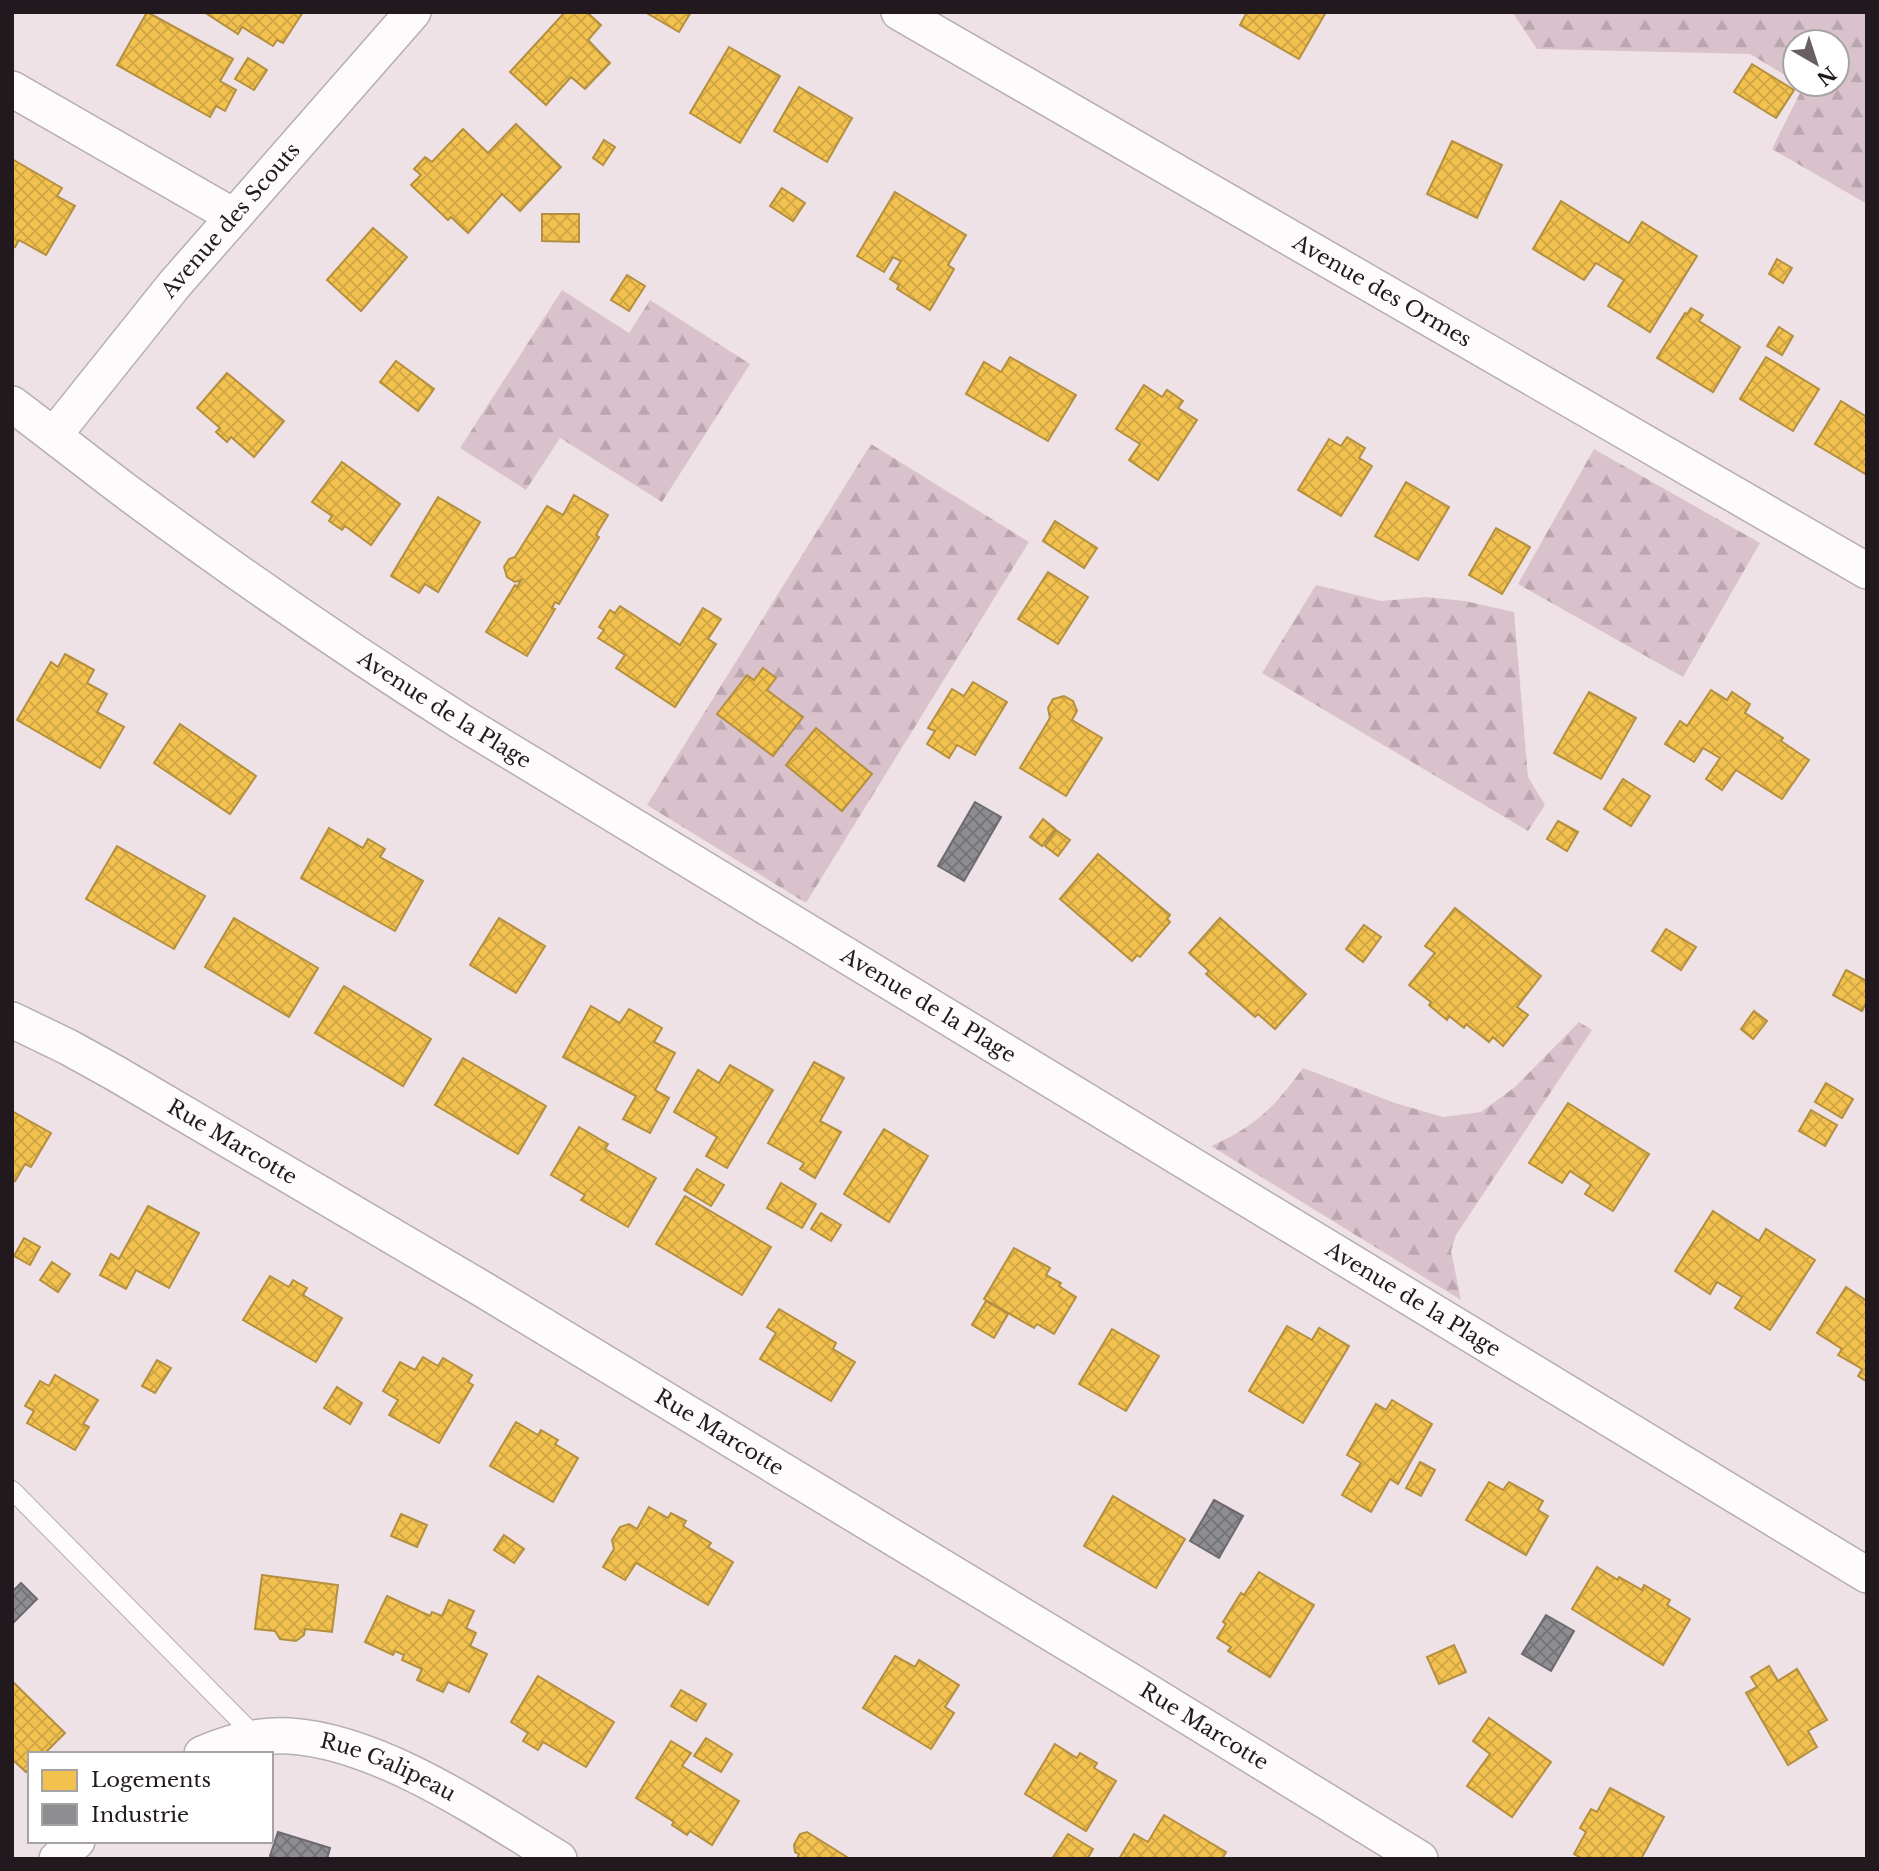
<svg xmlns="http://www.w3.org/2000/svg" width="1879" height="1871" viewBox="0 0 1879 1871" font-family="'Libre Baskerville',serif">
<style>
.forest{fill:url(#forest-firs)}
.homes{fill:url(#homes-cross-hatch);stroke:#b38f3f;stroke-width:2}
.industry{fill:url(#industry-cross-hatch);stroke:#6d6a6f;stroke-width:2}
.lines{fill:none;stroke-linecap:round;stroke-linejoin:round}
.lane-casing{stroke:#b6adb1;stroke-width:20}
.street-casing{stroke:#b6adb1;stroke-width:38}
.lane{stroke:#fdfbfb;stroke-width:18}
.street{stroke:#fdfbfb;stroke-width:35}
.labels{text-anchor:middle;stroke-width:7;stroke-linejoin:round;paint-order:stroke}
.street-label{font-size:21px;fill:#21191d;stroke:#fff}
</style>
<defs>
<pattern id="forest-firs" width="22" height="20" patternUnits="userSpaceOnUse" patternTransform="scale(1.75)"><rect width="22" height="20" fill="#dac2cc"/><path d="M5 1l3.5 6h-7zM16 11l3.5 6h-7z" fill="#bba6af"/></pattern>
<pattern id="homes-cross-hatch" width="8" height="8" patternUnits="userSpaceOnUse" patternTransform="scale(1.75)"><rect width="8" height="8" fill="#f2c14e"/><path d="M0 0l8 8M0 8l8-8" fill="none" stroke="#cfa544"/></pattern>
<pattern id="industry-cross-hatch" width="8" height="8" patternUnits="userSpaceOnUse" patternTransform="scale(1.75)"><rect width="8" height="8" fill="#8d8d92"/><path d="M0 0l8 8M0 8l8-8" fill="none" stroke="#737277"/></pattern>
</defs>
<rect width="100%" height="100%" fill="#efe2e7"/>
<g class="forest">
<path d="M1512 12H1867V204L1772 149 1803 87 1799 84H1837V42H1795V81L1750 54 1537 49Z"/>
<path d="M562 290 629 333 650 300 750 364 662 502 560 438 526 490 460 448Z"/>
<path d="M871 444 1029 542 806 903 647 805Z"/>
<path d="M1594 449 1760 543 1683 677 1518 584Z"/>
<path d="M1316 585 1381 601 1426 597 1465 601 1514 612 1528 777 1545 805 1528 831 1262 673Z"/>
<path d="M1579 1022 1592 1030 1456 1235 1451 1251 1461 1300 1211 1146C1256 1127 1275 1106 1303 1068L1395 1103 1443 1117 1481 1112 1515 1087Z"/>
</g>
<g class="homes">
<path d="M147 12 233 59 220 81 236 90 225 111 216 106 210 117 117 65Z"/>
<path d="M204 12H303L283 43 277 40 273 46 242 27 238 34Z"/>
<path d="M565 12H587L601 25 588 40 610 63 585 89 571 77 546 105 510 72Z"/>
<path d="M645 12H691L679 32Z"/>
<path d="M1247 12H1326L1299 59 1240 25Z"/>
<path d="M729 47 780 76 740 143 690 113Z"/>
<path d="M248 58 267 70 254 90 235 79Z"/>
<path d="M1752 64 1794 90 1776 118 1734 92Z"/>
<path d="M799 87 852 118 827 162 774 131Z"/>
<path d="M516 124 561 167 520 211 502 194 468 233 451 217 448 220 411 185 421 175 414 169 425 157 432 162 463 129 488 153Z"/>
<path d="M604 140 615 147 603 165 593 158Z"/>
<path d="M1452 141 1502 165 1477 218 1427 194Z"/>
<path d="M12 159 62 188 57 196 75 206 46 255 19 240 15 247 12 245Z"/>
<path d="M782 188 805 203 793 221 770 206Z"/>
<path d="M895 192 966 235 948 265 954 269 930 310 897 289 899 285 890 279 901 261 893 257 884 272 857 256Z"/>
<path d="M1561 201 1629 243 1642 222 1697 256 1650 332 1608 306 1624 280 1596 263 1584 280 1533 249Z"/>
<path d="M542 214H579V242L542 241Z"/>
<path d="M373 228 407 257 361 311 327 280Z"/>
<path d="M1777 259 1792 268 1783 283 1769 274Z"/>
<path d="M627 275 645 286 629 311 611 300Z"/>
<path d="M1691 308 1703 315 1699 321 1740 347 1713 392 1657 358 1685 313 1687 314Z"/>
<path d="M1779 327 1793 336 1782 355 1767 346Z"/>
<path d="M1010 357 1076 395 1048 441 966 394 984 362 1001 372Z"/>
<path d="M1766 357 1819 389 1793 431 1740 399Z"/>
<path d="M396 361 434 389 418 411 380 382Z"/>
<path d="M227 373 284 421 254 457 231 437 227 442 216 432 220 428 197 408Z"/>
<path d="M1144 385 1162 397 1167 390 1183 401 1178 408 1197 420 1158 480 1129 460 1140 444 1116 429Z"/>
<path d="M1841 401 1867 417V475L1815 444Z"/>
<path d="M1347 437 1365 448 1359 458 1372 466 1341 516 1298 490 1329 439 1341 446Z"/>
<path d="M342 462 400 504 371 545 345 526 342 530 329 521 332 516 312 502Z"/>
<path d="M1406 482 1449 507 1418 560 1375 536Z"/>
<path d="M574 495 608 515 596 535 599 537 559 604 555 602 552 608 555 609 527 656 486 632 515 585 517 587 521 580 515 582 507 577 504 567 509 559 515 557 547 506 563 515Z"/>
<path d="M438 497 480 522 438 592 425 584 419 593 391 576Z"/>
<path d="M1055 521 1097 548 1084 568 1043 541Z"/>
<path d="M1496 528 1530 547 1502 594 1469 575Z"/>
<path d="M1048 572 1088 597 1058 644 1018 619Z"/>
<path d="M620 606 680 645 703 608 721 619 708 639 716 644 675 707 616 668 625 655 598 638 604 630 599 627 610 610 615 613Z"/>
<path d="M65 654 94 670 87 683 107 694 97 712 124 727 100 768 17 720 51 662 58 667Z"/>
<path d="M763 668 776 678 767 690 803 717 773 756 717 714 747 675 754 680Z"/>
<path d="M973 682 1007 702 975 755 957 745 949 758 927 744 935 731 928 728 952 689 964 696Z"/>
<path d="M1711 690 1727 700 1732 692 1750 704 1745 713 1783 738 1781 741 1809 760 1782 799 1736 770 1722 790 1706 779 1720 758 1703 748 1694 762 1665 744 1680 721 1687 726Z"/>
<path d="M1589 692 1636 718 1601 779 1554 753Z"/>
<path d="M1064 696 1073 701 1077 711 1072 720 1102 738 1066 796 1020 768 1050 718 1048 708 1053 699Z"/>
<path d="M180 724 256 776 230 814 154 763Z"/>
<path d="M816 728 872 774 842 811 786 765Z"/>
<path d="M1623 779 1650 796 1631 826 1604 809Z"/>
<path d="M1043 819 1055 829 1042 846 1030 837Z"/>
<path d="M1558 821 1578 832 1567 851 1547 839Z"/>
<path d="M329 828 363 848 368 839 385 849 380 857 423 881 395 931 301 878Z"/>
<path d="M1056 830 1070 840 1058 856 1045 846Z"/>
<path d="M117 846 205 896 174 949 86 899Z"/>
<path d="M1098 854 1170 915 1167 919 1170 922 1140 957 1137 955 1132 961 1060 899Z"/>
<path d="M1455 908 1541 976 1517 1007 1528 1015 1503 1046 1493 1037 1489 1042 1466 1024 1464 1028 1449 1016 1447 1020 1429 1005 1431 1002 1409 985 1435 953 1425 946Z"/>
<path d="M234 918 318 968 289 1017 205 967Z"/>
<path d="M499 918 545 946 516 993 470 965Z"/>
<path d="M1220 918 1306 994 1275 1029 1258 1014 1255 1017 1206 974 1209 971 1189 953Z"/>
<path d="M1364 925 1381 937 1363 962 1346 949Z"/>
<path d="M1666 929 1696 947 1681 970 1652 951Z"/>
<path d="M1846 970 1867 981V1001L1862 1011 1833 995Z"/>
<path d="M344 986 431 1039 403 1086 315 1033Z"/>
<path d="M591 1006 620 1023 629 1009 662 1028 654 1042 675 1053 655 1090 669 1098 650 1133 623 1119 636 1096 563 1057Z"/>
<path d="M1754 1011 1767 1021 1753 1039 1741 1029Z"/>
<path d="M463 1058 546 1106 518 1154 435 1105Z"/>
<path d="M814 1062 844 1078 820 1121 841 1132 815 1178 800 1169 804 1163 768 1143Z"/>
<path d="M730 1065 773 1090 727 1168 706 1156 717 1137 674 1112 698 1070 719 1083Z"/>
<path d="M1826 1083 1853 1099 1842 1118 1815 1102Z"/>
<path d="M1568 1103 1649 1154 1613 1211 1585 1194 1591 1185 1570 1171 1562 1183 1529 1163Z"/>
<path d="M1811 1110 1837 1125 1825 1146 1799 1131Z"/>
<path d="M12 1111 51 1133 31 1167 25 1164 15 1181 12 1179Z"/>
<path d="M579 1127 608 1144 605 1149 656 1178 628 1227 581 1200 585 1195 551 1175Z"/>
<path d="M884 1129 928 1156 889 1222 844 1194Z"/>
<path d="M697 1169 724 1185 711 1206 684 1190Z"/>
<path d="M781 1183 816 1204 802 1228 767 1208Z"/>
<path d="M685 1196 771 1247 742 1295 656 1244Z"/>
<path d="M148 1206 199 1233 169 1288 136 1270 126 1289 100 1275 111 1254 119 1259Z"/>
<path d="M1713 1211 1759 1241 1766 1229 1815 1260 1770 1330 1735 1308 1742 1297 1717 1282 1710 1294 1675 1271Z"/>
<path d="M821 1213 841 1225 831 1241 811 1229Z"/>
<path d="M24 1238 40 1247 30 1265 14 1256Z"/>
<path d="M1014 1248 1050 1268 1046 1275 1061 1283 1059 1286 1076 1297 1054 1334 1037 1324 1034 1328 984 1299Z"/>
<path d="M52 1262 70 1274 58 1292 40 1280Z"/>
<path d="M270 1276 289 1287 293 1280 307 1288 303 1295 342 1318 316 1362 243 1320Z"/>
<path d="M1846 1287 1867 1301V1382L1858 1376 1862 1369 1838 1355 1842 1349 1817 1333Z"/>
<path d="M986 1301 1008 1314 994 1338 972 1325Z"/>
<path d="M779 1309 836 1343 833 1349 855 1362 831 1401 760 1359 776 1333 767 1327Z"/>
<path d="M1287 1326 1312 1340 1319 1328 1349 1346 1303 1423 1249 1391Z"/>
<path d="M1112 1329 1159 1356 1126 1411 1079 1384Z"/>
<path d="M423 1357 438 1366 443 1358 472 1375 468 1382 473 1385 439 1443 389 1415 398 1400 383 1391 400 1362 415 1370Z"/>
<path d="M157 1360 171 1368 155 1393 142 1386Z"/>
<path d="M55 1375 98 1400 83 1424 89 1427 75 1450 27 1423 34 1411 25 1406 40 1381 49 1386Z"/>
<path d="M337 1387 362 1403 350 1424 324 1408Z"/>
<path d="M1392 1400 1432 1424 1398 1484 1390 1479 1371 1512 1342 1495 1361 1463 1347 1455 1376 1404 1386 1410Z"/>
<path d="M516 1422 538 1435 541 1430 558 1440 555 1444 578 1458 553 1502 490 1466Z"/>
<path d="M1420 1462 1435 1470 1421 1496 1406 1488Z"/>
<path d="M1489 1482 1503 1490 1509 1482 1543 1501 1538 1510 1548 1516 1526 1555 1466 1520Z"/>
<path d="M1113 1496 1185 1539 1156 1588 1084 1546Z"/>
<path d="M649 1507 668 1518 671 1513 686 1521 683 1526 711 1543 708 1547 733 1562 708 1605 636 1563 625 1580 603 1567 614 1549 612 1540 620 1527 629 1524 637 1529Z"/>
<path d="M401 1514 427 1525 417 1547 391 1536Z"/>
<path d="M504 1535 524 1549 514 1563 494 1550Z"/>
<path d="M1597 1567 1618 1580 1619 1577 1642 1590 1644 1585 1670 1600 1667 1605 1690 1619 1663 1665 1572 1609Z"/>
<path d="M1259 1572 1314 1605 1270 1677 1228 1651 1231 1647 1217 1638 1226 1624 1223 1622 1241 1593 1244 1595Z"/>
<path d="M262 1575 338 1585 332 1632 305 1629 304 1635 296 1641 280 1639 275 1631 255 1629Z"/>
<path d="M387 1596 430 1616 432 1612 442 1616 449 1600 474 1611 466 1628 476 1633 470 1646 487 1654 469 1692 448 1682 443 1692 417 1680 422 1669 402 1660 404 1655 395 1651 393 1655 365 1642Z"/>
<path d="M1454 1645 1466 1672 1439 1684 1427 1657Z"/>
<path d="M895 1656 915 1667 919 1660 959 1685 945 1707 954 1713 931 1749 863 1708Z"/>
<path d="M1769 1666 1778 1681 1797 1669 1827 1720 1808 1731 1817 1747 1788 1765 1746 1693 1757 1687 1751 1677Z"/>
<path d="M538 1676 614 1722 586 1767 543 1742 538 1750 523 1741 528 1733 511 1722Z"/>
<path d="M12 1681 65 1733 44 1754H30V1768L26 1772 12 1759Z"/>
<path d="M681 1690 706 1704 696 1721 671 1706Z"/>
<path d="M1489 1718 1551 1762 1512 1817 1467 1786 1490 1754 1473 1741Z"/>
<path d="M706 1738 732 1754 721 1772 694 1756Z"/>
<path d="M671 1741 691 1753 682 1766 739 1801 712 1845 690 1831 687 1835 672 1825 674 1822 636 1798Z"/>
<path d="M1055 1744 1077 1758 1080 1753 1097 1763 1094 1768 1116 1781 1086 1831 1025 1794Z"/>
<path d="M1610 1788 1664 1817 1641 1859H1583L1574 1854 1586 1832 1580 1828 1591 1809 1597 1812Z"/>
<path d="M1164 1815 1226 1852 1222 1859H1119L1134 1834 1148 1842Z"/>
<path d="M807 1832 850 1859H797L799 1854 795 1852 794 1845 800 1834Z"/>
<path d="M1068 1834 1093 1849 1087 1859H1052Z"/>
</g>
<g class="industry">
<path d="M975 802 1001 817 964 881 938 866Z"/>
<path d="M1214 1500 1243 1516 1219 1558 1190 1541Z"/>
<path d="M21 1583 37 1599 12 1624V1592Z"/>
<path d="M1546 1615 1574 1631 1551 1671 1522 1654Z"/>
<path d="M278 1832 330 1848 327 1859H278L270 1856Z"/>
</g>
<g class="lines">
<g class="lane-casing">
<path id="lane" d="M12 1490 257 1738"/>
</g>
<g class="street-casing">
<g id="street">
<path id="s1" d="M899 12 1867 571"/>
<path d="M12 89 233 216"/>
<path id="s2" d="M12 404C52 434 91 465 131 495 238 574 348 650 460 721L1867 1575"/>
<path id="s3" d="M54 435 174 285 413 12"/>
<path id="s4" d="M12 1020 68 1047 115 1073 484 1290 1127 1679 1420 1859"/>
<path id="s5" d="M202 1754C230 1742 259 1734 290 1736 381 1742 483 1813 559 1859"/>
<path d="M57 1859 77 1841"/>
</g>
</g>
<use href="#lane" class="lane"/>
<use href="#street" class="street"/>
</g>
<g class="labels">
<g class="street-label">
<text dy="7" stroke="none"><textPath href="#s3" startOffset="278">Avenue des Scouts</textPath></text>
<text dy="7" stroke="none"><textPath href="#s1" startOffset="558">Avenue des Ormes</textPath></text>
<text dy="7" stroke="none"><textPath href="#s2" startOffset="530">Avenue de la Plage</textPath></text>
<text dy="7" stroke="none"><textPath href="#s2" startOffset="1097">Avenue de la Plage</textPath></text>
<text dy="7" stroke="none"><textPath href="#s4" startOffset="252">Rue Marcotte</textPath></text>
<text dy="7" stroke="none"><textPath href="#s2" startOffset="1664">Avenue de la Plage</textPath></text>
<text dy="7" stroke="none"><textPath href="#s4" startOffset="819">Rue Marcotte</textPath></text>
<text dy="7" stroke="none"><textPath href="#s4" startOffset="1386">Rue Marcotte</textPath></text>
<text dy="7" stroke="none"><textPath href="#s5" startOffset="194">Rue Galipeau</textPath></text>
</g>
</g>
<rect width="1879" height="1871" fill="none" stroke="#21191d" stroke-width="28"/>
<rect x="28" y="1752" width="245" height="91" fill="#ffffff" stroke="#a6a3a5" stroke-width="2"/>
<rect x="42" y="1770" width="35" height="21" fill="#f2c14e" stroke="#a6a3a5" stroke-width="2"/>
<text x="91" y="1787" font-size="21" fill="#21191d">Logements</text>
<rect x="42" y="1804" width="35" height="21" fill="#8d8d92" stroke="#a6a3a5" stroke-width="2"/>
<text x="91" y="1822" font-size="21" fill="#21191d">Industrie</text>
<g transform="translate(1816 63) rotate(141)"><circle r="33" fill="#ffffff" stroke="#a6a3a5" stroke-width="2"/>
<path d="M0-5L12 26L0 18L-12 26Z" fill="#695f64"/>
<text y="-10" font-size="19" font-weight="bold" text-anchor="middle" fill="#21191d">N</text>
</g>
</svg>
